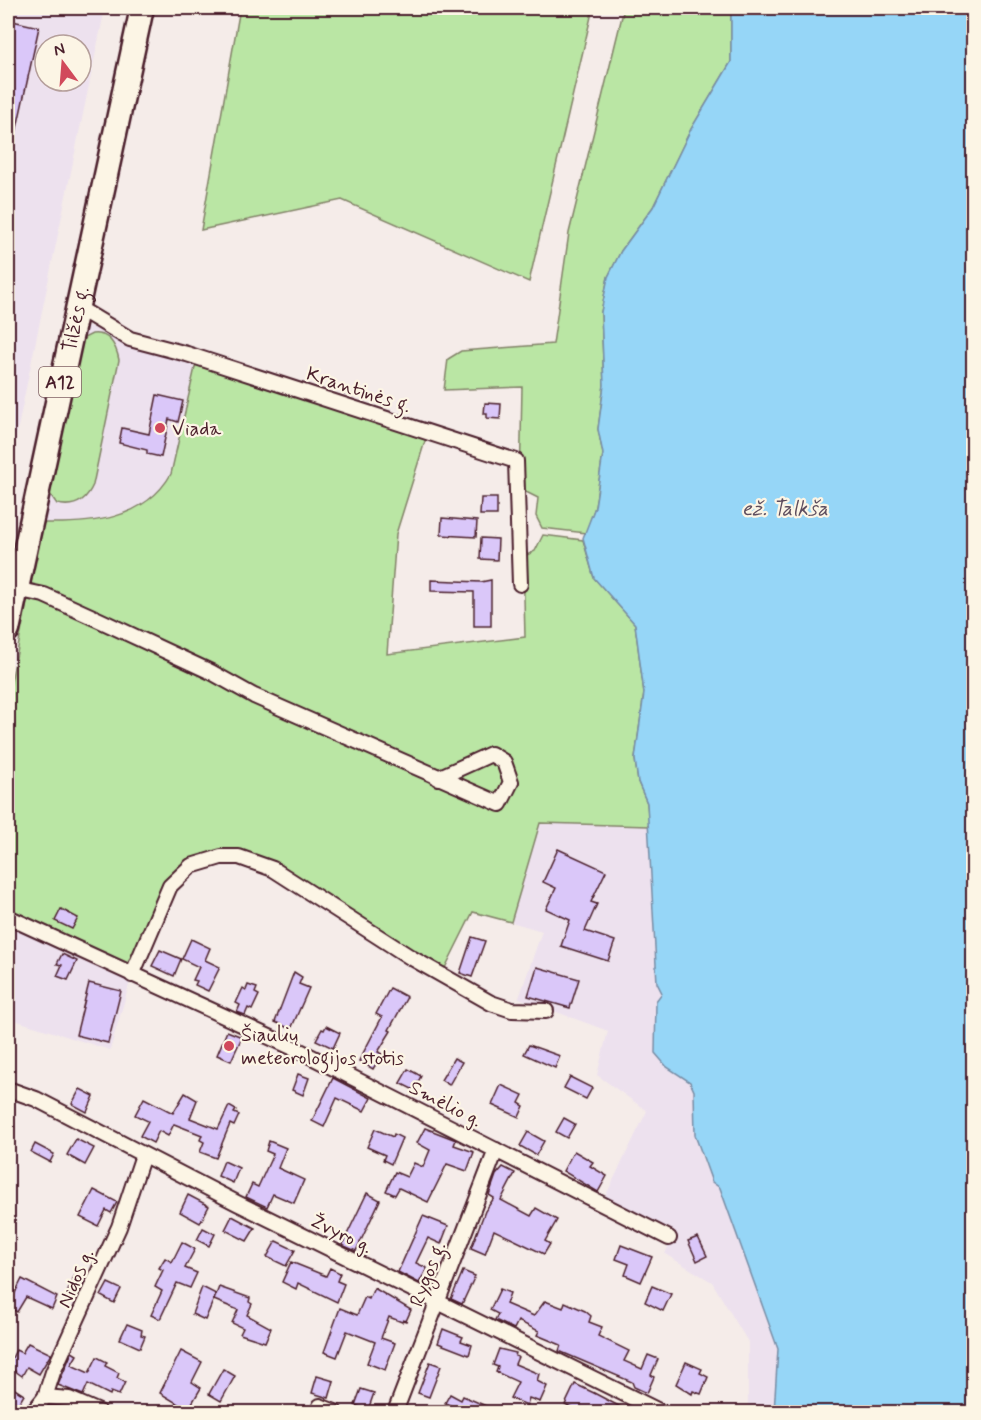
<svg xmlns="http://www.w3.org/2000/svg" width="981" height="1420" viewBox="0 0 981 1420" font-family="Mynerve,sans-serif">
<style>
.built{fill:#ede1ee;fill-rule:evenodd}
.green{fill:#bae6a4;stroke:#828268;stroke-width:1.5}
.water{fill:#96d6f7;stroke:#788da5;stroke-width:1.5}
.building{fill:#dac7f9;stroke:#4a1f2b;stroke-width:1.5}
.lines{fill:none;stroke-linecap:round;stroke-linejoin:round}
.minor-casing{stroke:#4a1f2b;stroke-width:18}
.trunk-casing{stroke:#4a1f2b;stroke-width:27}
.minor{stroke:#fcf5e5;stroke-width:14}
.trunk{stroke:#fcf5e5;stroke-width:22}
.poi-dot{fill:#d1495b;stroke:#fcf5e5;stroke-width:2}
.labels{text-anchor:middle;stroke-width:4.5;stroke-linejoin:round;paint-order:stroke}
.shield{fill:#fcf5e5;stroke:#7f5f63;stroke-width:1.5}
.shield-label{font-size:18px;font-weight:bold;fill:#4a1f2b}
.street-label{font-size:20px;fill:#4a1f2b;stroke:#fcf5e5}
.poi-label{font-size:20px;fill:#4a1f2b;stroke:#fcf5e5;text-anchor:start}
.water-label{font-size:21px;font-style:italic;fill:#5d4d5e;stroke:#fcf5e5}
</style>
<rect width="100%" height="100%" fill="#f5ece9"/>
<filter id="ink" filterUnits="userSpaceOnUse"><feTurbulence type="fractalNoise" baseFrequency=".0167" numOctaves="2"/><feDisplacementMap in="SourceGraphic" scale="12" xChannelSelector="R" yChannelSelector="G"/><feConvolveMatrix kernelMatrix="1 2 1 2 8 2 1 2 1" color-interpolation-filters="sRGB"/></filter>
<g filter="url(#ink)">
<g class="built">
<path d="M8 8H105L8 475ZM45 45H81V81H45Z"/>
<path d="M82 323 138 348 196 363 171 474 162 491 139 508 83 524 43 523Z"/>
<path d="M540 823 649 826 657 983 662 993 667 1067 690 1082 694 1091 695 1135 702 1158 712 1182 720 1188 778 1349 774 1412H748V1342L712 1282 665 1254 675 1231 605 1197 647 1111 597 1075 608 1031 519 998 542 931 511 922Z"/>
<path d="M15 920 132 975 110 1050 8 1018V940Z"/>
</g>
<g class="green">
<path d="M240 8H593L529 282 342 200 201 230Z"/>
<path d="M624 8 731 9V62L691 129 653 207 621 251 608 277 601 312 604 385 598 429 603 454 595 507 586 533 542 528 536 516 538 498 520 489 522 387 444 390 448 359 461 351 553 344 569 233Z"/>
<path d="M92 334C109 332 116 345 119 360L93 485C86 501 74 508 57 504L48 491 82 339Z"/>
<path d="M196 363 426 438 396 534 387 654 525 637 523 557 535 551 543 535 583 540 594 578 635 624 644 693 635 759 638 782 647 803 649 826 540 823 511 922 473 912 442 974 273 869 239 857 191 866 170 886 132 975 15 921 8 940V697L43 523C91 524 145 520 171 474Z"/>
</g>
<path class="water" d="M731 8H973V1412H774L778 1349 720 1188 712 1182 695 1135 694 1091 690 1082 667 1067 655 1053 656 1001 662 993 657 983 647 803 638 782 635 759 644 693 635 624 594 578 583 538 595 507 603 454 598 429 604 385 601 312 608 277 621 251 653 207 691 129 731 62Z"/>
<g class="building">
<path d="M8 20 39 27 12 151 8 150Z"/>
<path d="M157 395 183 401 178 422 169 419 161 457 147 454V450L119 443 122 428 149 434Z"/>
<path d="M485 403 501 404 500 419 487 418V414H484Z"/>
<path d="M481 498H497V515H480Z"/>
<path d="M442 518 477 521 476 537 441 535Z"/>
<path d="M481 538 498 539 497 560 480 559Z"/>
<path d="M431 580 481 582 491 580V626H474V592L431 591Z"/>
<path d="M558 849 606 871 591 902 597 904 585 931 615 941 608 961 561 946 570 920 546 909 556 888 543 882Z"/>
<path d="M61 909 78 918 72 929 55 921Z"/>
<path d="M472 937 485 941 472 977 460 973Z"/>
<path d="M191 939 210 948 205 960 220 967 208 991 195 985 197 981 193 980 199 967 182 959Z"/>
<path d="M160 950 181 959 174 976 152 966Z"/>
<path d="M62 954 77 961 68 980 57 976 62 965 57 964Z"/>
<path d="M537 967 579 979 570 1008 528 996Z"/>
<path d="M294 972 302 977 299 984 309 988 291 1029 275 1022Z"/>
<path d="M89 983 121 991 108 1043 76 1035Z"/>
<path d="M248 985 257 988 255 993 259 995 252 1010 248 1008 245 1015 237 1012 240 1005 236 1003 243 988 246 990Z"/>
<path d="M390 988 407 997 389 1030 391 1031 378 1052 382 1054 373 1069 359 1061 382 1017 376 1014Z"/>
<path d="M326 1026 340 1033 333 1048 316 1040 322 1029 324 1030Z"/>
<path d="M227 1031 242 1037 231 1061 217 1055Z"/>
<path d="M529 1045 560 1056 555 1068 524 1054Z"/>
<path d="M454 1058 462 1062 449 1085 441 1080Z"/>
<path d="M408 1069 421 1076 414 1090 400 1083Z"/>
<path d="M298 1074 309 1078 303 1095 292 1090Z"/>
<path d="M570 1077 592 1088 586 1099 564 1088Z"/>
<path d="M333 1078 371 1098 364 1111 337 1098 324 1127 312 1121Z"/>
<path d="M501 1085 523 1095 519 1103 524 1106 519 1117 492 1105Z"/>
<path d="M80 1089 94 1096 87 1112 72 1104Z"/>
<path d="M185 1093 197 1100 190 1118 218 1129 229 1106 236 1110 234 1113 239 1115 234 1126 230 1124 216 1158 200 1152 204 1142 200 1140 202 1135 174 1124 168 1136 159 1131 153 1143 140 1136 148 1121 135 1115 144 1098 173 1113Z"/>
<path d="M564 1118 575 1124 567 1138 556 1132Z"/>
<path d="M425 1128 456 1140 454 1145 474 1152 467 1171 447 1164 428 1202 399 1188 395 1195 386 1191 395 1172 407 1177 414 1163 423 1167 430 1150 417 1143Z"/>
<path d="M375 1129 393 1137 394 1134 402 1138 391 1164 383 1160 385 1155 367 1147Z"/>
<path d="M528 1132 544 1141 536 1155 520 1146Z"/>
<path d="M76 1139 94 1148 85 1165 67 1155Z"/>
<path d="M269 1141 286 1148 278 1168 304 1180 294 1203 273 1194 267 1207 246 1197 252 1184 258 1187 273 1154 266 1151Z"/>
<path d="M35 1144 54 1154 50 1162 31 1152Z"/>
<path d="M574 1151 593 1162 590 1166 607 1176 598 1192 563 1171Z"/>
<path d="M224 1161 239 1168 233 1183 218 1176Z"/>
<path d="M503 1167 515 1173 501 1200 531 1216 536 1208 557 1220 545 1241 550 1244 544 1254 494 1230 485 1254 471 1248 485 1211 494 1198 489 1195 496 1175Z"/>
<path d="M94 1190 117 1202 111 1213 106 1210 98 1226 80 1217Z"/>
<path d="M367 1193 380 1200 356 1251 342 1245Z"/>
<path d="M188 1195 209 1206 200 1223 180 1212Z"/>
<path d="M232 1216 255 1228 247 1241 225 1230Z"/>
<path d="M423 1216 448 1226 441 1244 428 1238 416 1263 427 1268 419 1283 398 1272Z"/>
<path d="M203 1228 215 1234 209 1246 197 1240Z"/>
<path d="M698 1237 707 1256 697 1261 688 1241Z"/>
<path d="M276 1241 295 1250 286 1266 267 1257Z"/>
<path d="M182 1242 195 1249 185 1268 197 1273 190 1288 177 1283 160 1319 151 1315 162 1291 155 1287 163 1270 159 1268 165 1258 172 1262Z"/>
<path d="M621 1245 652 1257 641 1282 625 1275 629 1264 616 1259Z"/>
<path d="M291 1262 326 1276 330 1268 340 1273 337 1281 344 1284 337 1302 298 1283 296 1289 282 1282Z"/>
<path d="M463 1271 475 1276 462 1304 451 1299Z"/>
<path d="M74 1275 86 1279 78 1295 68 1291Z"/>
<path d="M22 1279 57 1297 52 1309 26 1297 17 1312 8 1307Z"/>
<path d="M108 1283 121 1289 114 1303 101 1296Z"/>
<path d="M652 1286 671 1294 663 1311 645 1302Z"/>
<path d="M202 1287 216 1294 205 1320 192 1314Z"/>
<path d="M219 1287 250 1298 249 1302 252 1304 247 1315 271 1328 265 1342 240 1334 243 1328 232 1323 238 1310 214 1300Z"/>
<path d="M374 1288 411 1310 406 1321 403 1320 402 1322 389 1317 381 1338 395 1343 385 1370 367 1363 375 1342 347 1331 337 1357 324 1352 340 1308 357 1315 365 1297 369 1299Z"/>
<path d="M500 1289 510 1293 506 1304 534 1316 545 1301 563 1308 565 1302 585 1311 591 1316 589 1322 602 1327 598 1336 629 1351 624 1361 642 1369 648 1355 658 1359 651 1375 654 1377 647 1393 634 1387 632 1382 559 1351 561 1345 537 1335 539 1331 518 1321 514 1329 495 1320 498 1314 490 1310Z"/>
<path d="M127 1324 142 1330 141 1335 145 1336 140 1348 120 1339Z"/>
<path d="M443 1329 463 1337 461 1341 472 1345 469 1355 438 1343Z"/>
<path d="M28 1343 51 1354 39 1374 27 1367 22 1376 8 1366 16 1350 22 1353Z"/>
<path d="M499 1349 516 1353 515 1356 518 1357 515 1364 539 1374 537 1381 547 1386 540 1402 529 1398 527 1405 510 1398 518 1382 496 1372 498 1367 493 1365Z"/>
<path d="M181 1351 202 1362 192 1382 201 1388 188 1410 160 1393Z"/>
<path d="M72 1352 77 1355 71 1365 89 1373 97 1357 107 1362 105 1366 119 1373 117 1378 125 1382 119 1395 111 1392 110 1395 88 1384 83 1395 58 1385Z"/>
<path d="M430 1362 441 1366 429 1397 418 1393Z"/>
<path d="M686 1362 702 1369 700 1373 708 1377 701 1394 693 1391 692 1394 676 1384Z"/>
<path d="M223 1369 235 1376 221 1401 209 1394Z"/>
<path d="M317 1376 334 1381 329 1398 312 1393Z"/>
<path d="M575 1384 594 1393 632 1413H582L565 1405Z"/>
<path d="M13 1388 24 1395 15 1410 8 1405V1397Z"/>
<path d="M361 1389 374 1393 368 1410 355 1405Z"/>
<path d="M450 1394 461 1400 463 1396 502 1413H468L445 1403Z"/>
</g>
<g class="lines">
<g class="minor-casing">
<g id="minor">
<path d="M77 307 130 339 187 354 516 461 520 584"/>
<path d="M16 589 44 595 97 619 211 672 254 696 500 804 511 782 504 762 491 754 438 778"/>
<path d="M8 917 300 1051 669 1238"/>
<path d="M132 975 170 886 191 866 221 857H239L273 869 410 957 491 1003 512 1010 546 1011"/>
<path d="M8 1089 36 1099 237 1203 661 1412"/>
<path d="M45 1397 69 1399 99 1412"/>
<path d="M320 1406 335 1412"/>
<path d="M33 1412 45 1397 53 1372 119 1227 143 1155"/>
<path d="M395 1412 496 1150"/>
</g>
</g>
<g class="trunk-casing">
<g id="trunk">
<path id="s1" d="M8 630 142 8"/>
</g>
</g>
<use href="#minor" class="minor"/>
<use href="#trunk" class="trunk"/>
</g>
</g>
<g class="poi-dot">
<circle cx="160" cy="428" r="6"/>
<circle cx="229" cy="1046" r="6"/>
</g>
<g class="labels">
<rect class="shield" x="39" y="367" width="42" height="30" rx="4.5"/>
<g class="shield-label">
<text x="60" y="388">A12</text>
</g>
<g class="street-label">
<text dy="7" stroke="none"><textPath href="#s1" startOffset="318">Tilžės g.</textPath></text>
<text transform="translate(359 389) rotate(18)" y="7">Krantinės g.</text>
<text transform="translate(446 1103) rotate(27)" y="7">Smėlio g.</text>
<text transform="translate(342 1233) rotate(26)" y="7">Žvyro g.</text>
<text transform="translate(427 1274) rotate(-69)" y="7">Rygos g.</text>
<text transform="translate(75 1278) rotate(-66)" y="7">Nidos g.</text>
</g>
<g class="poi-label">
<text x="172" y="435">Viada</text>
<text x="241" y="1041">Šiaulių<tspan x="241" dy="23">meteorologijos stotis</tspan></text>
</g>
<g class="water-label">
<text x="785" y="515">ež. Talkša</text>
</g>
</g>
<rect width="981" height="1420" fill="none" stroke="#fcf5e5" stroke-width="30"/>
<rect x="15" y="15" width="951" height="1390" fill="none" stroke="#4a1f2b" stroke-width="2" filter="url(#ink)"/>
<g transform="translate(63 63) rotate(344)"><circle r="28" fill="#fcf5e5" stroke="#b59f9b" stroke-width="1.5"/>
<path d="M0-4.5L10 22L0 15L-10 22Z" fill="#d1495b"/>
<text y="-9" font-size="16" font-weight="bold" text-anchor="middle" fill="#4a1f2b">N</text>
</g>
</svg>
